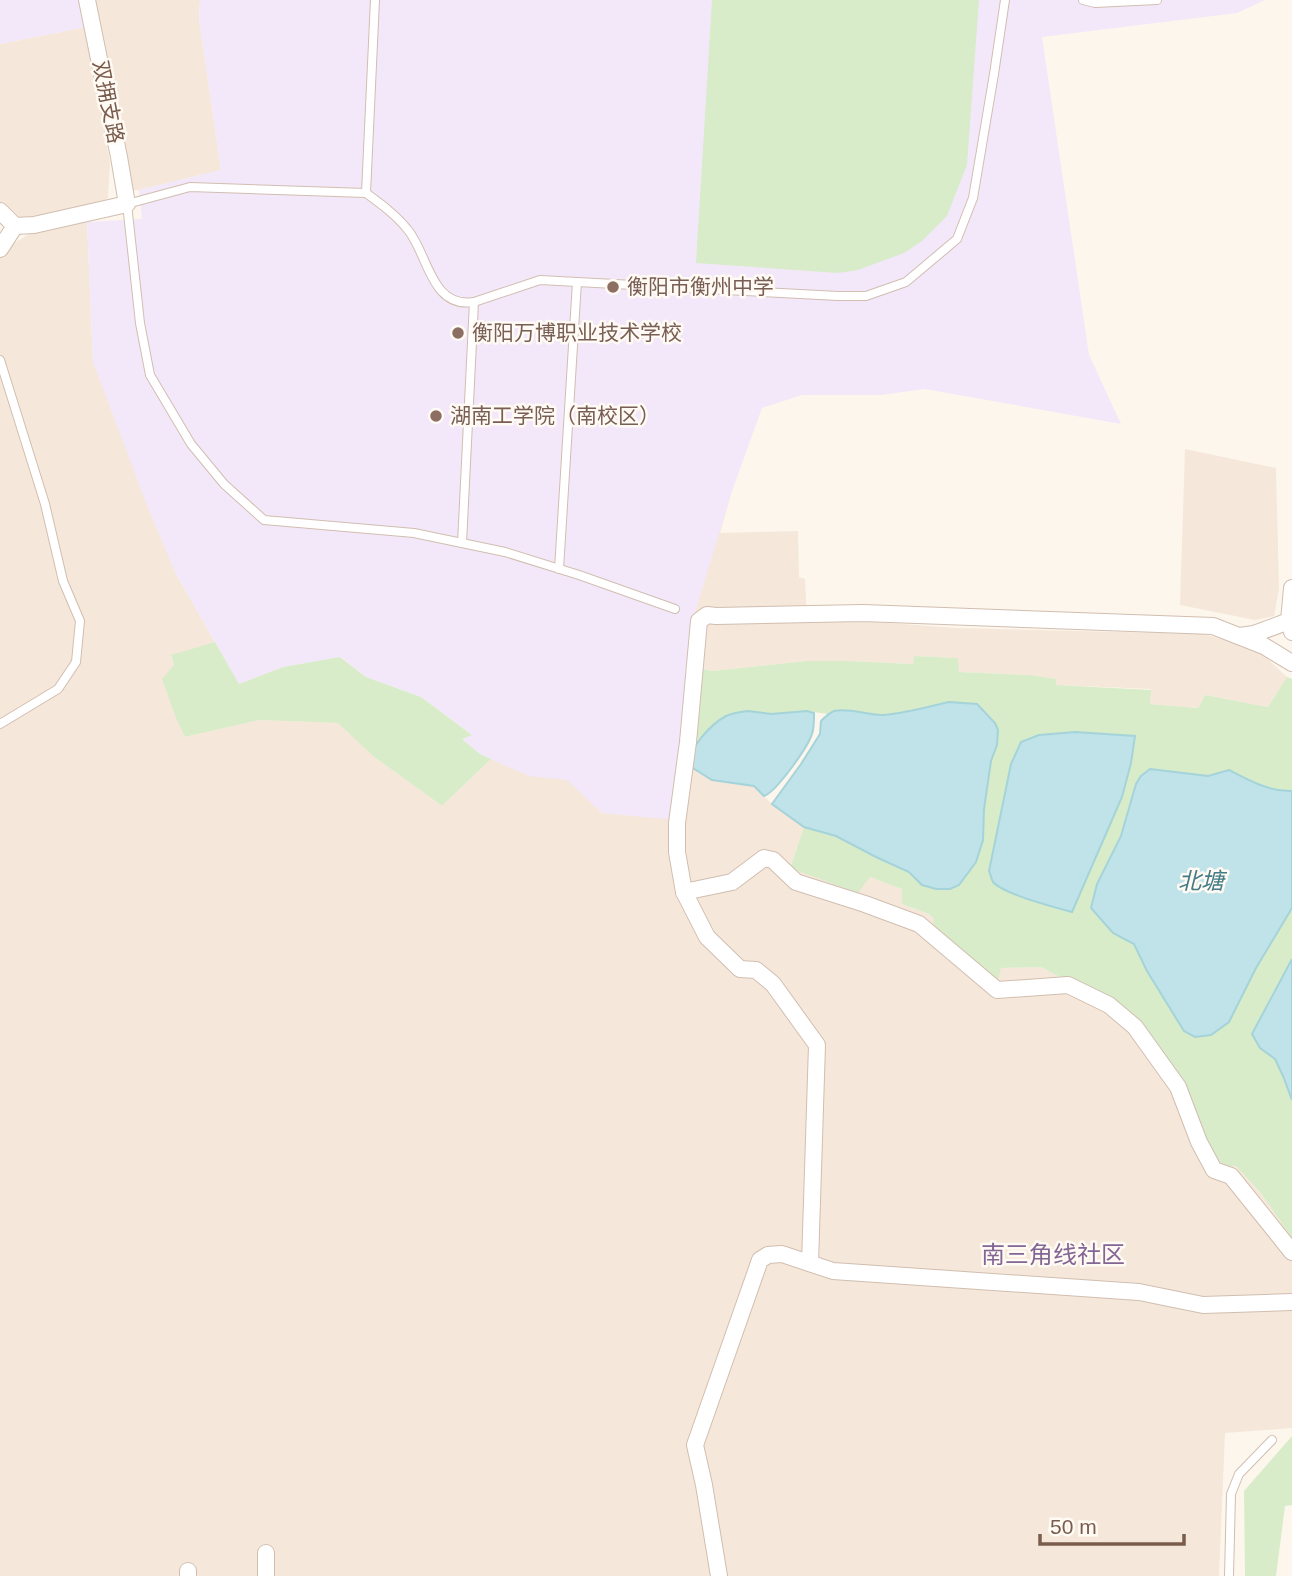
<svg xmlns="http://www.w3.org/2000/svg" width="1292" height="1576" viewBox="0 0 1292 1576" font-family="Helvetica,'Noto Sans SC',sans-serif">
<style>
.residential{fill:#f5e8da}
.education{fill:#f3e8fa}
.green{fill:#d8ecc9}
.water{fill:#bfe3e8;stroke:#a5d3da;stroke-width:2}
.lines{fill:none;stroke-linecap:round;stroke-linejoin:round}
.lane-casing{stroke:#d1beb0;stroke-width:10}
.street-casing{stroke:#d1beb0;stroke-width:18}
.lane{stroke:#fff;stroke-width:8}
.street{stroke:#fff;stroke-width:16}
.education-dot{fill:#8d6e63;stroke:#fffaf3;stroke-width:2.5}
.labels{text-anchor:middle;stroke-width:5;stroke-linejoin:round;paint-order:stroke}
.street-label{font-size:21px;fill:#7a5c4d;stroke:#fffaf3}
.education-label{font-size:21px;fill:#785e54;stroke:#fffaf3;text-anchor:start}
.water-label{font-size:23px;font-style:italic;fill:#437c86;stroke:#fffaf3}
.quarter-label{font-size:24px;fill:#846695;stroke:#fffaf3}
</style>
<rect width="100%" height="100%" fill="#fdf6ec"/>
<g class="residential">
<path d="M93 0H200L199 19 221 170 139 190 129 191 117 98Z"/>
<path d="M86 27 110 163 108 198 100 205 34 219H20L10 214 0 203V44Z"/>
<path d="M87 222 93 362 175 572 215 642 171 656 174 665 185 737 259 720 339 723 373 756 442 806 491 759 731 494 720 533 798 531 799 577 805 579 807 621 849 620 956 628 1204 634 1257 649 1287 677 1268 707 1205 695 1198 708 1150 704V689L1056 685V679L1030 675 959 672 957 658 914 656V664L848 661H806L712 671 699 668 688 765 712 780 754 786 772 804 804 827 790 867 870 877 903 889 902 904 929 914 934 919V924L983 970 997 979 1001 968 1041 967 1073 984 1107 998 1133 1014 1159 1047 1236 1166 1260 1192 1292 1238V1428L1225 1433 1219 1576H0V258L7 248 29 234 57 226Z"/>
<path d="M1185 449 1276 468 1279 589 1274 616 1255 620 1180 605Z"/>
</g>
<g class="education">
<path d="M0 0H80L86 27 0 44Z"/>
<path d="M200 0H1265L1237 13 1042 37 1089 355 1121 424 925 389 881 395H802L762 408 731 494 694 616 680 764 672 817 664 819 602 813 567 780 529 776 480 754 462 739 471 734 421 697 366 677 341 657 283 667 239 684 175 572 148 508 93 362 87 222 142 219 139 190 221 170 199 19Z"/>
</g>
<g class="green">
<path d="M712 0H979L967 165 947 216 922 241 904 253 858 270 838 273 696 263Z"/>
<path d="M215 642 239 684 283 667 340 657 366 677 421 697 472 735 462 739 480 754 491 759 442 806 373 756 338 723 259 720 185 737 176 718 162 679 174 665 171 655Z"/>
<path d="M914 656 958 658 959 672 1030 675 1056 679V685L1151 690 1150 704 1198 708 1205 695 1268 707 1287 677 1292 679V791C1270 792 1248 780 1229 770L1208 776 1150 769 1136 784 1121 836 1097 884 1113 933 1134 944 1147 971 1184 1031 1196 1037 1229 1022 1256 968 1292 908V959L1252 1034 1260 1048 1275 1059 1283 1076 1292 1100V1238L1260 1192 1236 1166H1223L1203 1138 1159 1047 1133 1014 1107 998 1073 984 1041 967 1001 968 998 980 983 970 933 924 934 919 929 914 902 904V889L870 877 858 893 790 868 804 827 836 836 876 857 909 872 922 885 950 889 976 862 983 840 984 809 991 761 997 745 995 723 977 704 949 702 885 715H870L850 711H835L828 714 807 711 771 714 748 711 716 722 705 734 688 756 699 668 712 671 806 661H848L913 664Z"/>
<path d="M1292 1436V1505L1285 1506 1276 1576H1245L1244 1491Z"/>
</g>
<g class="water">
<path d="M949 702 977 704 995 723 998 730 997 745 991 761 984 809 983 840 976 862 959 885 950 889H936L922 885 909 872 876 857 836 836 804 827 772 804 801 764 820 734 821 721C825 717 829 713 834 711 850 707 868 716 884 715 905 713 927 707 949 702Z"/>
<path d="M748 711 771 714 807 711 814 713C814 719 814 725 813 730 811 744 776 792 764 796L754 786 712 780 688 765C689 748 711 724 726 716 732 713 740 712 748 711Z"/>
<path d="M1075 732 1135 736 1131 763 1122 797 1072 912C1057 908 1003 894 993 882 991 879 991 875 989 871L1011 764 1021 742 1039 735Z"/>
<path d="M1150 769 1208 776 1229 770C1248 780 1270 792 1292 791V908L1256 968 1229 1022 1211 1035 1195 1037 1184 1031 1147 971 1134 944 1113 933 1091 908 1097 884 1121 836 1136 784 1141 776Z"/>
<path d="M1292 959V1100L1283 1076 1275 1059 1260 1048 1252 1034Z"/>
</g>
<g class="lines">
<g class="lane-casing">
<g id="lane">
<path d="M1083 0 1095 3 1157 0"/>
<path d="M366 193 375 0"/>
<path d="M0 360 45 504 63 581 80 621 76 662 58 689 0 724"/>
<path d="M462 543 474 302"/>
<path d="M559 569 577 282"/>
<path d="M675 609 579 575 505 552 414 533 264 520 224 484 191 444 150 375 140 323 127 204 190 187 366 193C381 204 396 215 408 230 428 254 431 309 474 302L540 280 838 296H866L906 282 957 239 973 198 994 74 1005 0"/>
<path d="M1229 1576 1231 1494 1239 1474 1272 1440"/>
</g>
</g>
<g class="street-casing">
<g id="street">
<path d="M0 211 15 226 34 225 127 204 119 157 87 0"/>
<path d="M0 249 15 226"/>
<path d="M1292 588 1289 621 1292 632"/>
<path d="M1240 636 1254 634 1289 621"/>
<path d="M684 892 732 882 764 858 773 860 796 882 865 904 919 924 997 990 1068 985 1109 1005 1135 1027 1178 1087 1199 1142 1214 1170 1231 1176 1292 1252"/>
<path d="M810 1263 817 1045 773 984 756 970 740 969 707 937 684 892 677 852V823L688 742 699 621 707 615 716 616 863 613 1213 626 1264 646 1292 663"/>
<path d="M266 1553V1576"/>
<path d="M188 1571V1576"/>
<path d="M719 1576 704 1485 695 1445 760 1260 768 1255 782 1254 833 1271 1139 1292 1203 1305 1292 1302"/>
</g>
</g>
<use href="#lane" class="lane"/>
<use href="#street" class="street"/>
</g>
<g class="education-dot">
<circle cx="613" cy="287" r="7"/>
<circle cx="458" cy="333" r="7"/>
<circle cx="436" cy="416" r="7"/>
</g>
<g class="labels">
<g class="street-label">
<text transform="translate(108 102) rotate(79)" y="7">双拥支路</text>
</g>
<g class="education-label">
<text x="627" y="294">衡阳市衡州中学</text>
<text x="472" y="340">衡阳万博职业技术学校</text>
<text x="450" y="423">湖南工学院（南校区）</text>
</g>
<g class="water-label">
<text x="1201" y="889">北塘</text>
</g>
<g class="quarter-label">
<text x="1053" y="1263">南三角线社区</text>
</g>
</g>
<path d="M1040 1534v10h144v-10" fill="none" stroke="#7a5c4d" stroke-width="3.5"/>
<text x="1050" y="1534" font-size="21" fill="#7a5c4d" stroke="#fffaf3" stroke-width="5" paint-order="stroke">50 m</text>
</svg>
